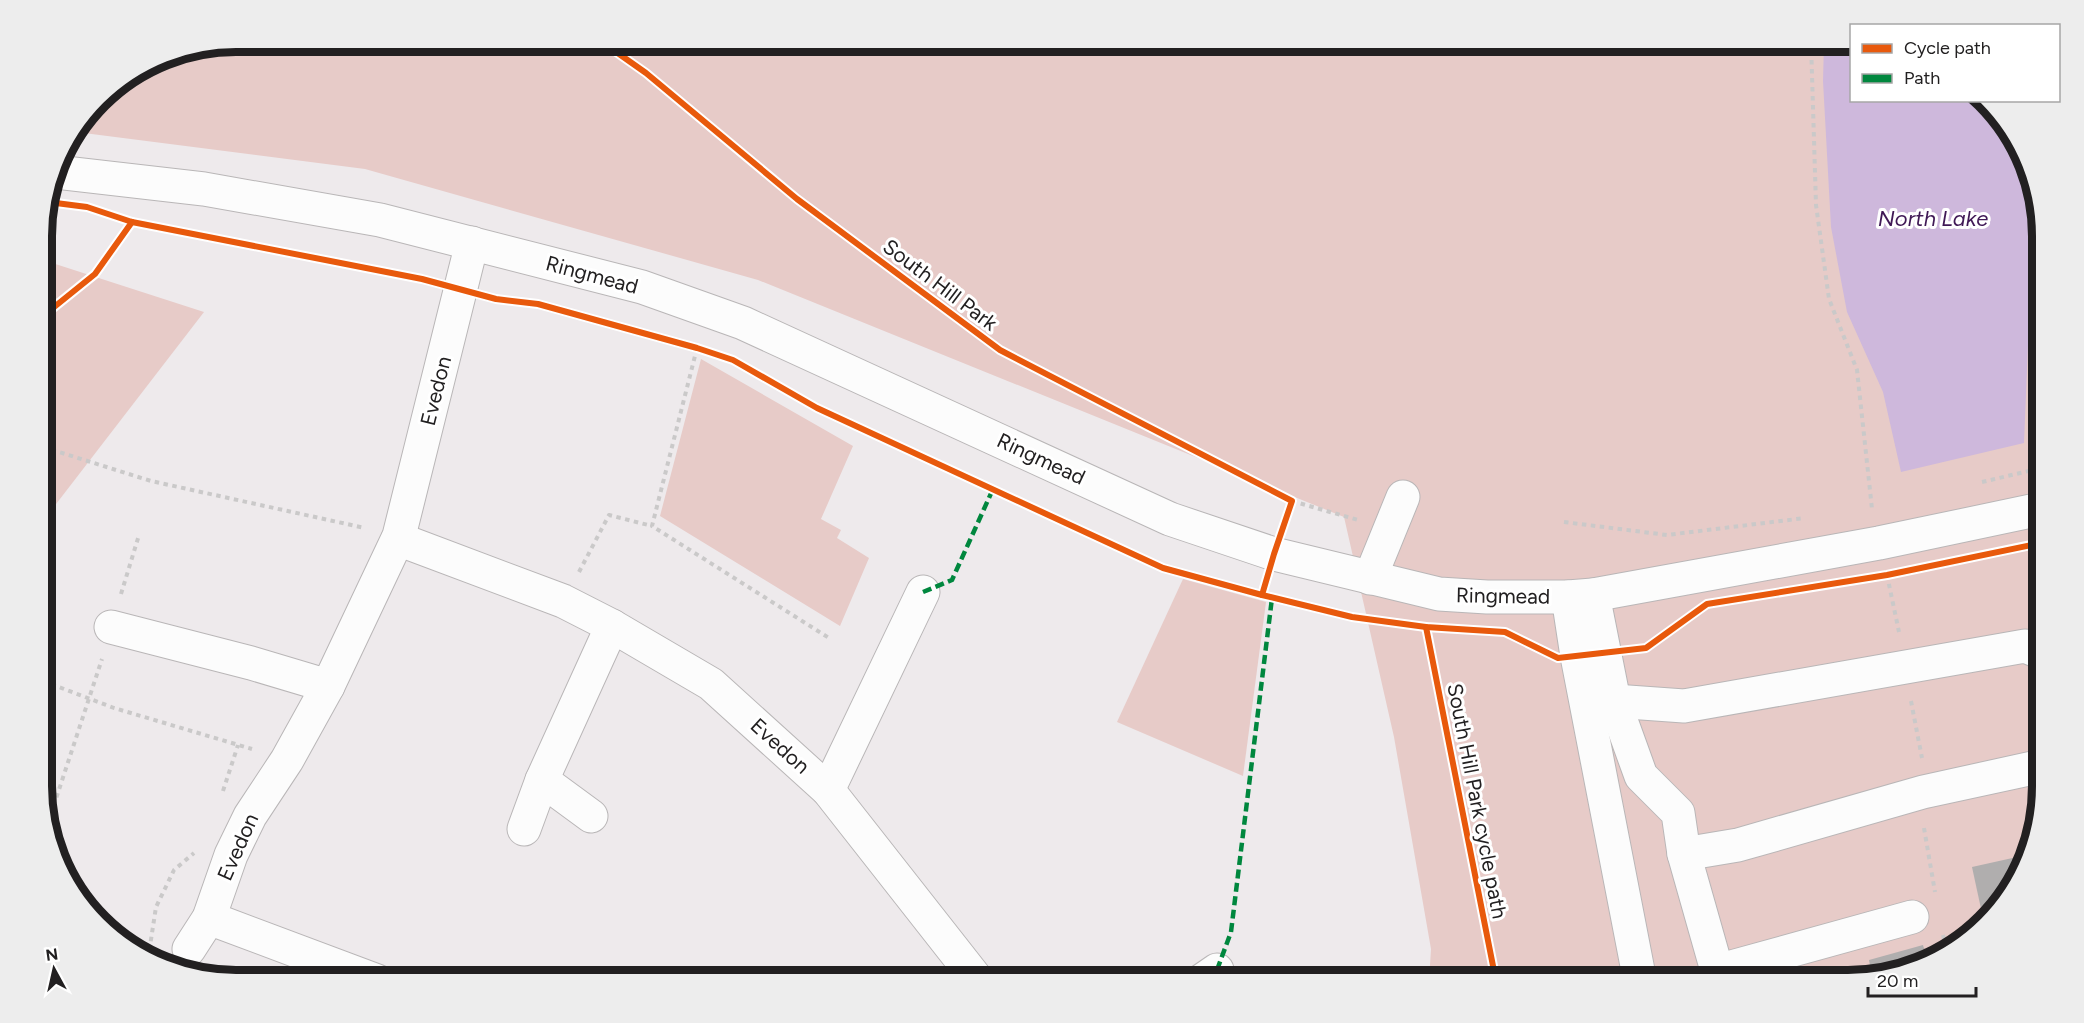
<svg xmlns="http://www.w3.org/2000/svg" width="2084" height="1023" viewBox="0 0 2084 1023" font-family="Figtree,sans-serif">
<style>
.green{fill:#e7cbc8}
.water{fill:#ceb8dc}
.shadow{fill:#0003}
.building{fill:#b0aeae}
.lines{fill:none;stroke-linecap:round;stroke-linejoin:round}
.minor-casing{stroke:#b9b6b7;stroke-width:35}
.path{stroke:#cac9c9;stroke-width:4;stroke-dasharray:4.5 4.5;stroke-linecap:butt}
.minor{stroke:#fcfcfc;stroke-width:33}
.quiet{stroke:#00873e;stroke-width:4.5;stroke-dasharray:9 4.5;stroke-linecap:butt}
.cycleway-casing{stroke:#fff;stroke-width:10}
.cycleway{stroke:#e8590c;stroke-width:6}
.labels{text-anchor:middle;stroke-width:6;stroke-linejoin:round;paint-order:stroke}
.street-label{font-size:21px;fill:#222021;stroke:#fff}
.water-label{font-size:22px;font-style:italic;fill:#401956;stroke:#fff}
.rim{fill:none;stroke:#222021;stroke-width:8}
</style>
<rect width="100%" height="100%" fill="#eeeaec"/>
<g class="green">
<path d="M236 42H1848L1851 43 1852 100 1981 101 2002 118 2040 211 2042 787 2022 872 1955 948 1860 981H1429L1431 949 1394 737 1344 517 758 280 365 169 76 132 108 90 162 57Z"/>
<path d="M43 260 204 312 43 521Z"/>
<path d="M701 359 853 446 821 519 841 530 837 538 869 558 840 626 660 516Z"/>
<path d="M1183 579 1266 602 1243 776 1117 722Z"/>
</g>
<path class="water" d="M1824 42 1851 43 1852 100 1981 101 2002 118 2034 197 2024 443 1901 472 1883 392 1847 312 1831 227 1823 81Z"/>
<path class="shadow" d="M1923 947 1932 956 1874 976 1871 961Z"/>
<g class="building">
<path d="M2026 855 2022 872 1983 918 1972 867Z"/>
<path d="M1923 945 1926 958 1872 976 1869 960Z"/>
</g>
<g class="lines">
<g class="minor-casing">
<g id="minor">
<path d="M56 172 204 189 380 220 642 287 743 323 1170 519 1274 554 1439 594 1487 597H1568L1593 595 1879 543 2041 509"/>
<path d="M398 539 563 601 612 626 711 684 828 790 978 981"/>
<path d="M1370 578 1403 497"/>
<path d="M1593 595 1614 701 1641 776 1678 813 1684 854 1720 981"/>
<path d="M1568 597 1577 656 1640 981"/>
<path d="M111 627 251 663 328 686"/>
<path d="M1614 701 1684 706 2025 646 2042 653"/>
<path d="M542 780 591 816"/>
<path d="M828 790 923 592"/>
<path d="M524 829 542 780 612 626"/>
<path d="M1684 854 1738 845 1923 792 2042 766"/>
<path d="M209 918 377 981"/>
<path d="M189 949 209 918 231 855 250 816 287 760 328 686 399 536 472 243"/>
<path d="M1717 971 1912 917"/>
<path d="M1201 981 1217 970"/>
</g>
</g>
<g class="path">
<path d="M1811 42 1816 205 1829 299 1857 370 1872 509"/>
<path d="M697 348 652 526 829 638"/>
<path d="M43 447 151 481 365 528"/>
<path d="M1982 482 2037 469 2041 464"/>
<path d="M43 493 55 451"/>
<path d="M1292 501 1358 520"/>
<path d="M1564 522 1667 535 1805 518"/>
<path d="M579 572 609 515 652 526"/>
<path d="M1887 575 1899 632"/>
<path d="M121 594 139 535"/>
<path d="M43 681 114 708 252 749"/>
<path d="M1911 701 1922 758"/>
<path d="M223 791 238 745"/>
<path d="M48 823 102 659"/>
<path d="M1924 828 1935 892"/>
<path d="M1943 935 1947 951"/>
<path d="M148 959 156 907 174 870 194 853"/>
</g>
<use href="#minor" class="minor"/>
<g class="quiet">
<path d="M923 592 952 580 993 489"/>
<path d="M1217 970 1231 932 1272 598"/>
</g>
<g class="cycleway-casing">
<g id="cycleway">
<path d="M602 42 646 73 797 199 1000 350 1292 501 1274 554 1262 595"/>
<path d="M48 202 87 207 132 222 422 279 496 299 538 304 697 348 733 360 817 408 1163 568 1262 595 1352 617 1426 627 1505 632 1558 658 1646 648 1707 604 1887 575 2041 543"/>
<path d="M43 316 95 274 132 222"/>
<path d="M1426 627 1496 981"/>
</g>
</g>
<use href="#cycleway" class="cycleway"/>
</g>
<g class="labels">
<g class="street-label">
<text transform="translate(592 275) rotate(15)" y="7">Ringmead</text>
<text transform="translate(940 285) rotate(37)" y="7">South Hill Park</text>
<text transform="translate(436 391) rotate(-76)" y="7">Evedon</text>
<text transform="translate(1041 459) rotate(25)" y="7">Ringmead</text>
<text transform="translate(1503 596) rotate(1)" y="7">Ringmead</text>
<text transform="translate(780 746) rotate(42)" y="7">Evedon</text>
<text transform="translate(1477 801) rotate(79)" y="7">South Hill Park cycle path</text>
<text transform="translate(238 847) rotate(-66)" y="7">Evedon</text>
</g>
<g class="water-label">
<text x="1933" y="226">North Lake</text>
</g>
</g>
<path d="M0 0H2084V1023H0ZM236 52H1848A184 184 0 0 1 2032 236V786A184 184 0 0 1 1848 970H236A184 184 0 0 1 52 786V236A184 184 0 0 1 236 52Z" fill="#ededed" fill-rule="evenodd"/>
<path class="rim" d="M236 52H1848A184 184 0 0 1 2032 236V786A184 184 0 0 1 1848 970H236A184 184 0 0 1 52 786V236A184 184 0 0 1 236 52Z"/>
<rect x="1850" y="24" width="210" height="78" fill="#ffffff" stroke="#a7a6a6" stroke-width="1.5"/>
<rect x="1862" y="44" width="30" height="9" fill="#e8590c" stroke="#a7a6a6" stroke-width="1.5"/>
<text x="1904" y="54" font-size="18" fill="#222021">Cycle path</text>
<rect x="1862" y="74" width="30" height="9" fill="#00873e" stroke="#a7a6a6" stroke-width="1.5"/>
<text x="1904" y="84" font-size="18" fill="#222021">Path</text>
<g transform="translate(54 969) rotate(352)" stroke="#ffffff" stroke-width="4.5" paint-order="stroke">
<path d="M0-4.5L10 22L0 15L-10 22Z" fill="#222021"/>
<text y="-9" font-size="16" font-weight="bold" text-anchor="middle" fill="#222021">N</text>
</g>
<path d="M1868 987v9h108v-9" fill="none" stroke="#222021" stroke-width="3"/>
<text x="1877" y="987" font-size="18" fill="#222021" stroke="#ffffff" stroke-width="4.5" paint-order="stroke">20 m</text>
</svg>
